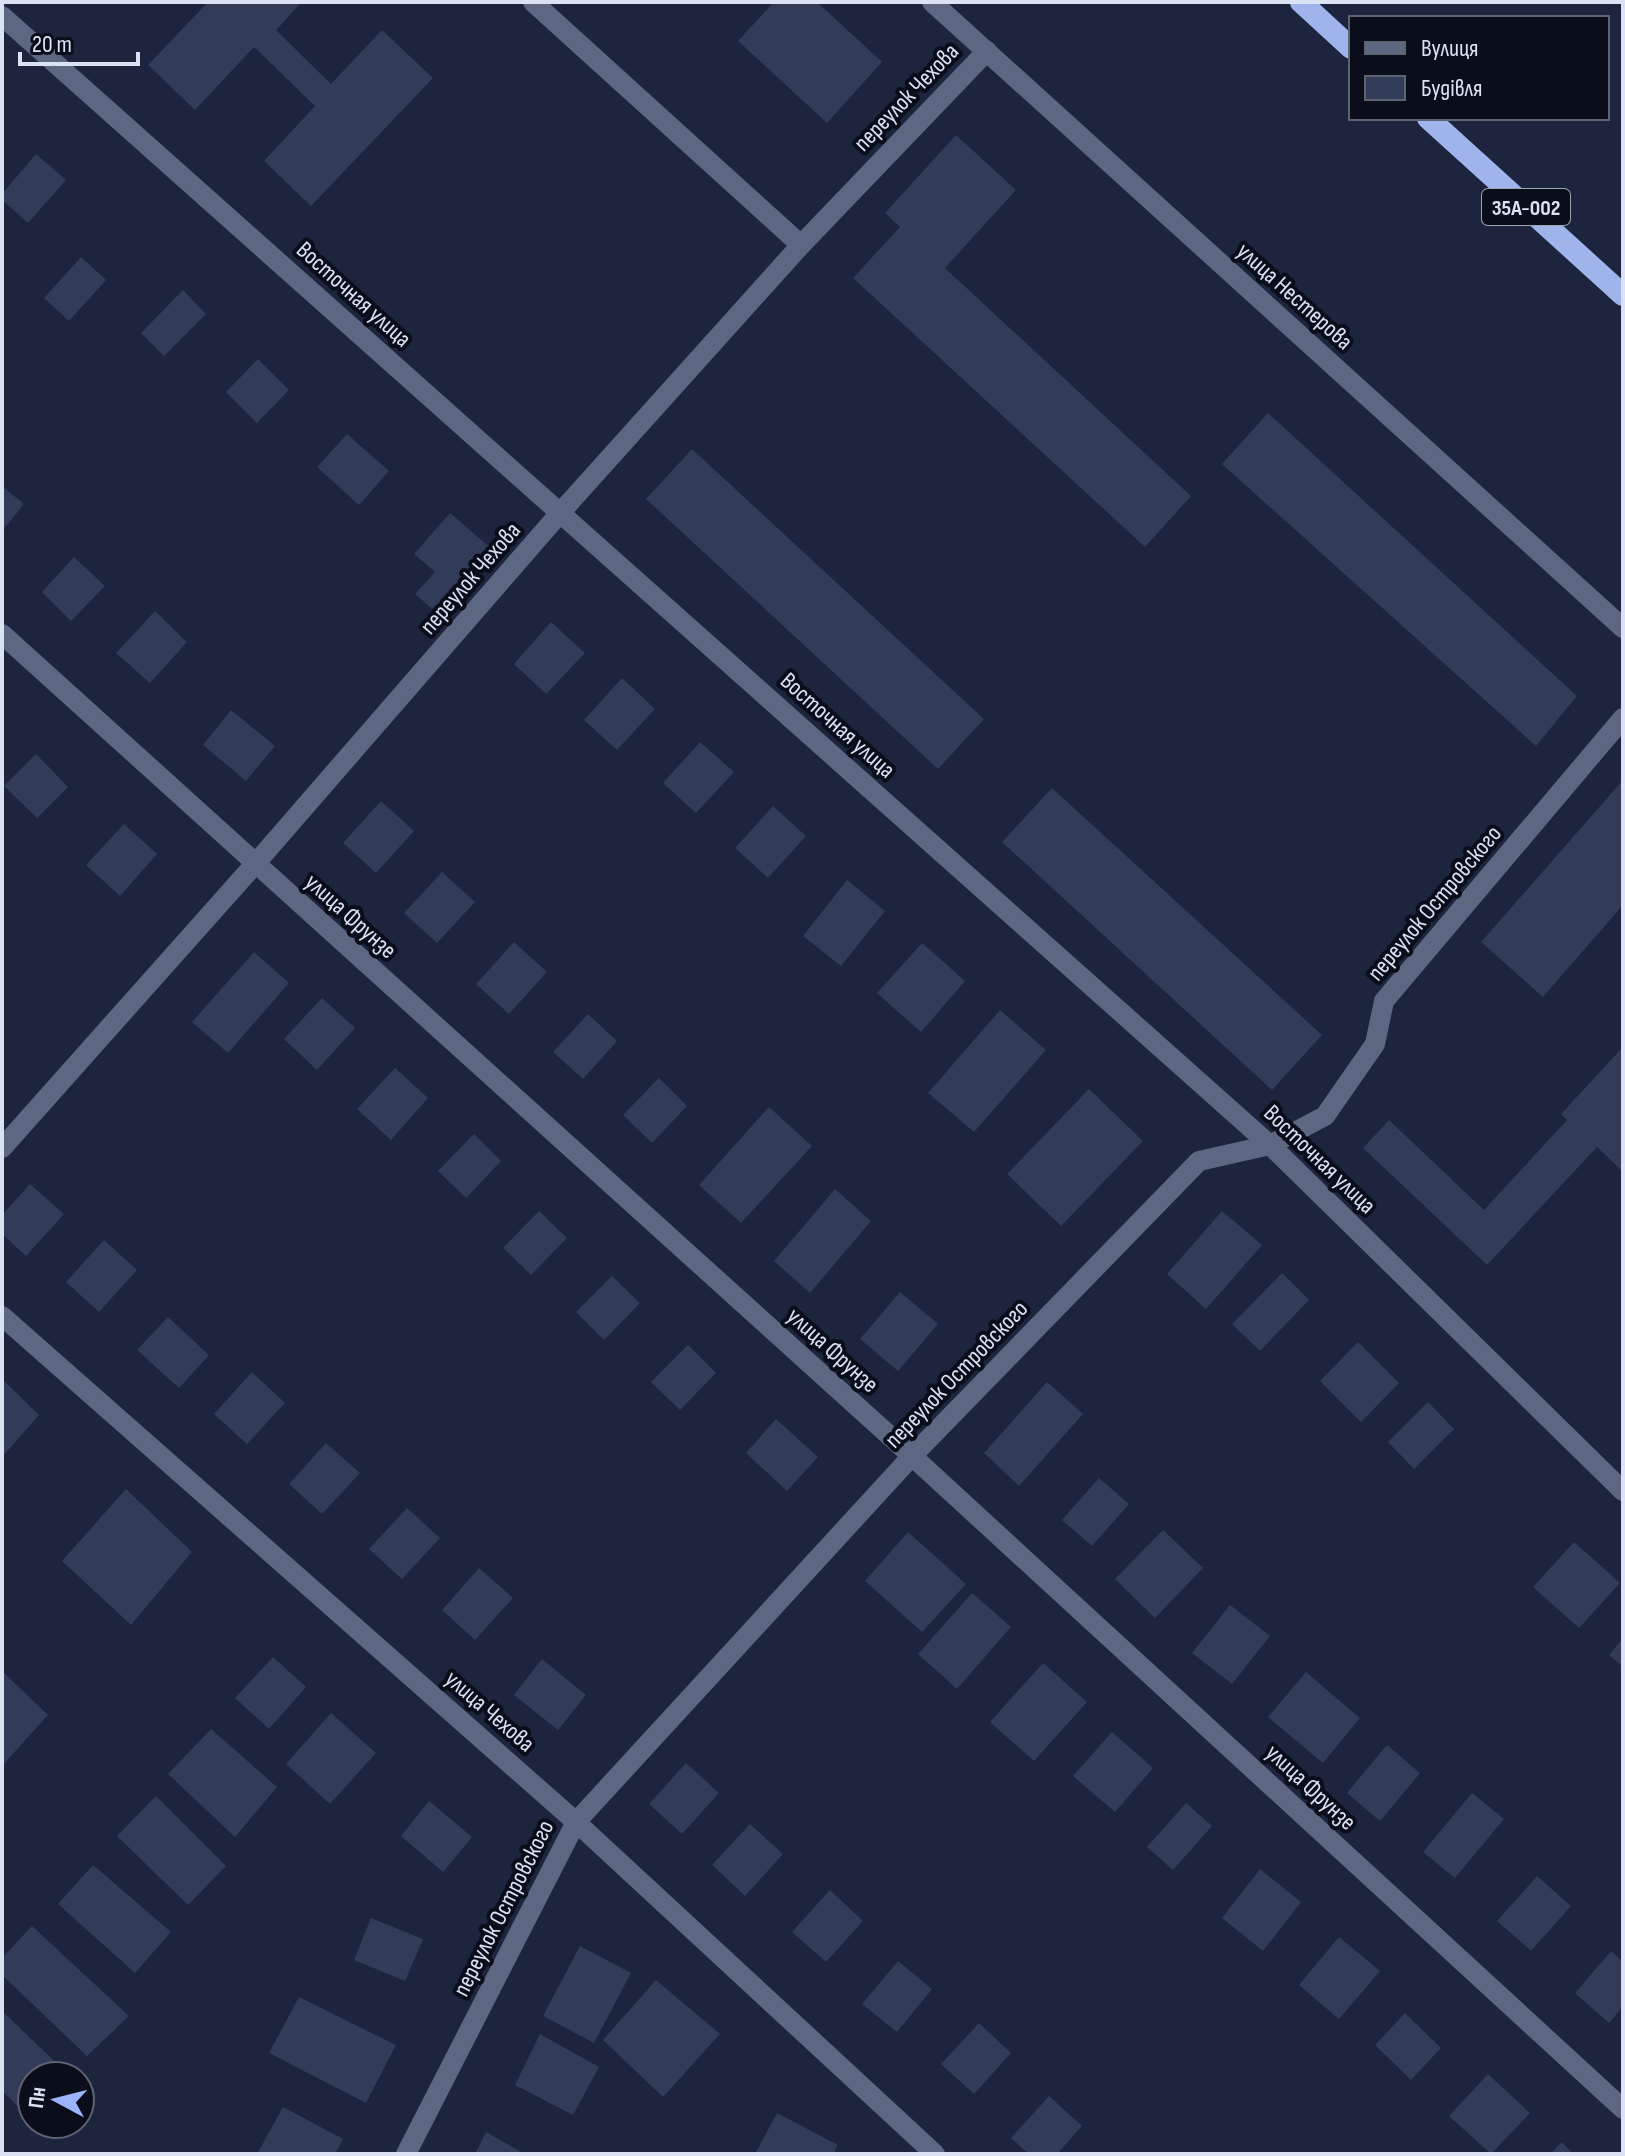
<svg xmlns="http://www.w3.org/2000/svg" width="1625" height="2156" viewBox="0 0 1625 2156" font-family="'Sofia Sans Condensed',sans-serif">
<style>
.building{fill:#323b57}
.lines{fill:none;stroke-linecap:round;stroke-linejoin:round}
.service{stroke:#5d6782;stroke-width:20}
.minor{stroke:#5d6782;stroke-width:20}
.trunk{stroke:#a0b4ec;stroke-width:22}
.labels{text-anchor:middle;stroke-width:8;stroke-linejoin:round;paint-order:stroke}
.shield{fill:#0a0e1a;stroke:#9ca2b2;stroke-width:2}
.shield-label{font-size:22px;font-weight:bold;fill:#dbe2f3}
.street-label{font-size:24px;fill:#dbe2f3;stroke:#0a0e1a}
</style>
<rect width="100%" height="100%" fill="#1c243e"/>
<g class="building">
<path d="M208 2H302L276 30 331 84 382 30 433 78 311 206 264 161 315 106 254 47 195 110 148 65Z"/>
<path d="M774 2H817L882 62 827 123 738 41Z"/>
<path d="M956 135 1016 190 945 268 1191 496 1145 547 853 278 900 227 885 213Z"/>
<path d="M36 154 66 180 28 223 2 200V194Z"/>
<path d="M81 257 106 280 69 321 44 298Z"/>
<path d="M183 290 206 314 164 356 141 333Z"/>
<path d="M258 359 289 390 257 423 226 392Z"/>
<path d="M1268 413 1577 696 1536 746 1222 464Z"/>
<path d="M347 434 389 471 359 505 317 467Z"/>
<path d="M692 449 984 719 938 769 646 499Z"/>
<path d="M2 486 24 504 2 531Z"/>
<path d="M450 513 492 549 436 612 415 594 435 572 414 554Z"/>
<path d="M74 557 105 586 71 621 42 592Z"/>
<path d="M155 611 187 642 150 683 116 653Z"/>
<path d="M551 622 585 653 546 694 514 664Z"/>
<path d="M622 678 655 709 617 750 584 720Z"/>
<path d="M231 710 275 746 246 781 203 745Z"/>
<path d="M700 742 734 772 696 813 663 783Z"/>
<path d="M36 754 68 787 37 818 4 786Z"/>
<path d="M1623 780V905L1543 997 1481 942Z"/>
<path d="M1052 788 1322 1035 1272 1090 1002 842Z"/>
<path d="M381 801 414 831 376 873 343 843Z"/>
<path d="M773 806 806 836 768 878 735 848Z"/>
<path d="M124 824 157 854 120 896 86 865Z"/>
<path d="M442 872 475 902 437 943 404 913Z"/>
<path d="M847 880 885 911 841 966 803 936Z"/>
<path d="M514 942 547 972 509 1014 476 984Z"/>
<path d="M922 943 965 981 921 1032 877 993Z"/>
<path d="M254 952 289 983 228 1053 192 1022Z"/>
<path d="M322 998 355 1028 317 1070 284 1039Z"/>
<path d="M1000 1010 1046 1050 974 1132 928 1093Z"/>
<path d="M588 1014 617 1041 583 1079 553 1052Z"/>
<path d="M1623 1047V1172L1597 1147 1487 1265 1363 1148 1389 1120 1484 1210 1567 1120 1561 1114Z"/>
<path d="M395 1068 428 1098 391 1140 357 1109Z"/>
<path d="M659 1078 687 1106 652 1143 623 1115Z"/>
<path d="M1089 1089 1143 1141 1061 1226 1007 1174Z"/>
<path d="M769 1107 812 1146 741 1223 699 1185Z"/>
<path d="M474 1134 501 1161 466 1198 438 1171Z"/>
<path d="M30 1184 64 1214 26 1256 2 1234V1215Z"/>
<path d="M835 1189 871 1221 810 1293 774 1261Z"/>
<path d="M539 1211 567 1238 531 1275 503 1248Z"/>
<path d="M1222 1211 1262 1245 1206 1309 1167 1274Z"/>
<path d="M104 1240 137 1270 99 1312 66 1282Z"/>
<path d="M1282 1273 1309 1300 1260 1351 1232 1324Z"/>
<path d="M612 1276 640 1303 604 1340 576 1312Z"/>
<path d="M900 1292 938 1324 898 1371 860 1339Z"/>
<path d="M168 1317 209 1355 179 1388 137 1350Z"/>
<path d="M1358 1342 1399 1383 1361 1422 1320 1381Z"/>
<path d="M688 1345 716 1373 680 1410 651 1382Z"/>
<path d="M252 1372 285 1403 247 1444 214 1414Z"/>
<path d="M2 1379 39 1415 2 1457Z"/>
<path d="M1047 1382 1083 1414 1019 1486 984 1453Z"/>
<path d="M1428 1402 1454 1429 1414 1469 1388 1442Z"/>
<path d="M776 1419 818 1457 787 1491 746 1453Z"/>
<path d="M326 1443 360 1473 322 1514 289 1484Z"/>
<path d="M1099 1478 1129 1504 1092 1546 1062 1520Z"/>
<path d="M126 1489 192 1552 131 1625 62 1561Z"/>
<path d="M407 1508 440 1538 402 1579 369 1549Z"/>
<path d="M1163 1530 1203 1568 1155 1618 1115 1579Z"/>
<path d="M908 1532 966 1584 922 1632 865 1581Z"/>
<path d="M1574 1542 1620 1583 1579 1628 1533 1587Z"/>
<path d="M479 1568 513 1598 475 1640 442 1610Z"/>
<path d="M972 1593 1011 1627 957 1689 918 1654Z"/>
<path d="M1230 1605 1270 1636 1232 1684 1192 1653Z"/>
<path d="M1623 1638V1667L1609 1655Z"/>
<path d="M273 1657 306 1687 269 1729 235 1698Z"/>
<path d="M542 1659 586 1695 558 1730 514 1695Z"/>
<path d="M1043 1663 1087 1702 1034 1761 990 1722Z"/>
<path d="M2 1671 48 1715 2 1766Z"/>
<path d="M1306 1672 1360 1718 1323 1763 1268 1717Z"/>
<path d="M331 1713 376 1753 330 1804 286 1764Z"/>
<path d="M211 1729 277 1787 235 1837 168 1774Z"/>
<path d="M1112 1732 1153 1768 1115 1812 1073 1776Z"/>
<path d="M1387 1745 1420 1773 1380 1821 1347 1793Z"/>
<path d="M686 1763 719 1793 682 1834 649 1804Z"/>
<path d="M1472 1793 1504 1819 1455 1878 1423 1852Z"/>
<path d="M156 1796 226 1866 188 1905 117 1836Z"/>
<path d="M429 1801 472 1837 443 1872 401 1836Z"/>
<path d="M1186 1803 1212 1826 1173 1870 1147 1847Z"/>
<path d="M750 1824 783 1854 745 1896 712 1865Z"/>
<path d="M93 1865 171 1932 135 1973 58 1904Z"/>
<path d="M1260 1869 1301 1902 1263 1951 1222 1918Z"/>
<path d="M1537 1876 1571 1906 1531 1951 1497 1921Z"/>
<path d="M830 1890 863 1921 826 1962 792 1932Z"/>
<path d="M371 1918 423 1939 405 1981 354 1960Z"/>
<path d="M32 1926 129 2016 87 2056 2 1975V1958Z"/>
<path d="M1339 1937 1380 1971 1339 2019 1299 1985Z"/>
<path d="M580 1946 631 1973 594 2043 543 2016Z"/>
<path d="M1611 1951 1623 1962V2006L1609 2023 1575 1993Z"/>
<path d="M898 1961 932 1989 897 2032 862 2004Z"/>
<path d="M656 1980 720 2034 663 2097 603 2040Z"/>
<path d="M299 1997 396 2045 366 2103 269 2053Z"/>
<path d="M2 2011 70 2076H32V2120L2 2091Z"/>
<path d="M1405 2013 1441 2048 1411 2080 1375 2045Z"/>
<path d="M979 2023 1011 2053 974 2094 941 2064Z"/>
<path d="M540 2034 599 2067 573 2115 515 2085Z"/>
<path d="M1488 2074 1530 2113 1491 2154 1449 2116Z"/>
<path d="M1049 2096 1082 2126 1057 2154H1029L1011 2138Z"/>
<path d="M283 2107 343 2139 335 2154H257Z"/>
<path d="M777 2113 838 2145 833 2154H755Z"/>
<path d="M486 2132 525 2154H475Z"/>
<path d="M1562 2142 1573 2154H1550Z"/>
</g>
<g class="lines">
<path class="service" d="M533 2 801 245"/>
<g class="minor">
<path d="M932 2 1623 628"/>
<path d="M2 16 1270 1145 1623 1491"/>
<path d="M2 634 912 1456 1623 2109"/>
<path d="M2 1148 255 864 560 513 801 245 987 51"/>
<path d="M2 1316 576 1822 935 2154"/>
<path d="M406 2154 576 1822 912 1456 1199 1161 1270 1145 1325 1116 1375 1044 1384 1001 1623 718"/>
</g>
<g class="trunk">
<path d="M1301 2 1351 48"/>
<path d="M1428 118 1623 295"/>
</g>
</g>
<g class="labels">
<rect class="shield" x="1482" y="189" width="88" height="36" rx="6"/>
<g class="shield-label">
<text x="1526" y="215">35А-002</text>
</g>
<g class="street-label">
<text transform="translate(906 97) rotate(-46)" y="8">переулок Чехова</text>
<text transform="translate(354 294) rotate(42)" y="8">Восточная улица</text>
<text transform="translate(1295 296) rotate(42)" y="8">улица Нестерова</text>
<text transform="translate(470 578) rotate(-49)" y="8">переулок Чехова</text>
<text transform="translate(838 725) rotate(42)" y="8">Восточная улица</text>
<text transform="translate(1434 903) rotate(-50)" y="8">переулок Островского</text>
<text transform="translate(351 916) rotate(42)" y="8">улица Фрунзе</text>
<text transform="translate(1320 1159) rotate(44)" y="8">Восточная улица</text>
<text transform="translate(833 1350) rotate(42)" y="8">улица Фрунзе</text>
<text transform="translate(956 1374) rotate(-46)" y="8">переулок Островского</text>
<text transform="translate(490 1711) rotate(41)" y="8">улица Чехова</text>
<text transform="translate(1311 1787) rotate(43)" y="8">улица Фрунзе</text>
<text transform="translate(503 1908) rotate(-63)" y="8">переулок Островского</text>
</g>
</g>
<rect width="1625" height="2156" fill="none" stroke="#dbe2f3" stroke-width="8"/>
<rect x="1349" y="16" width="260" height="104" fill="#0a0e1a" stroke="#5e6371" stroke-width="2"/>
<rect x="1365" y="42" width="40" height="12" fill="#5d6782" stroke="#5e6371" stroke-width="2"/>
<text x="1421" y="56" font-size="24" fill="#dbe2f3">Вулиця</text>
<rect x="1365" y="76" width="40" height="24" fill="#323b57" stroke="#5e6371" stroke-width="2"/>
<text x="1421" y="96" font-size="24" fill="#dbe2f3">Будівля</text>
<g transform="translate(56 2100) rotate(277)"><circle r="38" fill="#0a0e1a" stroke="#5e6371" stroke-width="2"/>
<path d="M0-6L14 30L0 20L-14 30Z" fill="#9bb4fd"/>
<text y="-12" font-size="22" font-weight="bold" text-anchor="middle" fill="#dbe2f3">Пн</text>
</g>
<path d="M20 52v12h118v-12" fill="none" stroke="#dbe2f3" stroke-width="4"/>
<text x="32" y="52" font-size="24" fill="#dbe2f3" stroke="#0a0e1a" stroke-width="6" paint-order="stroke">20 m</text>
</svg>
